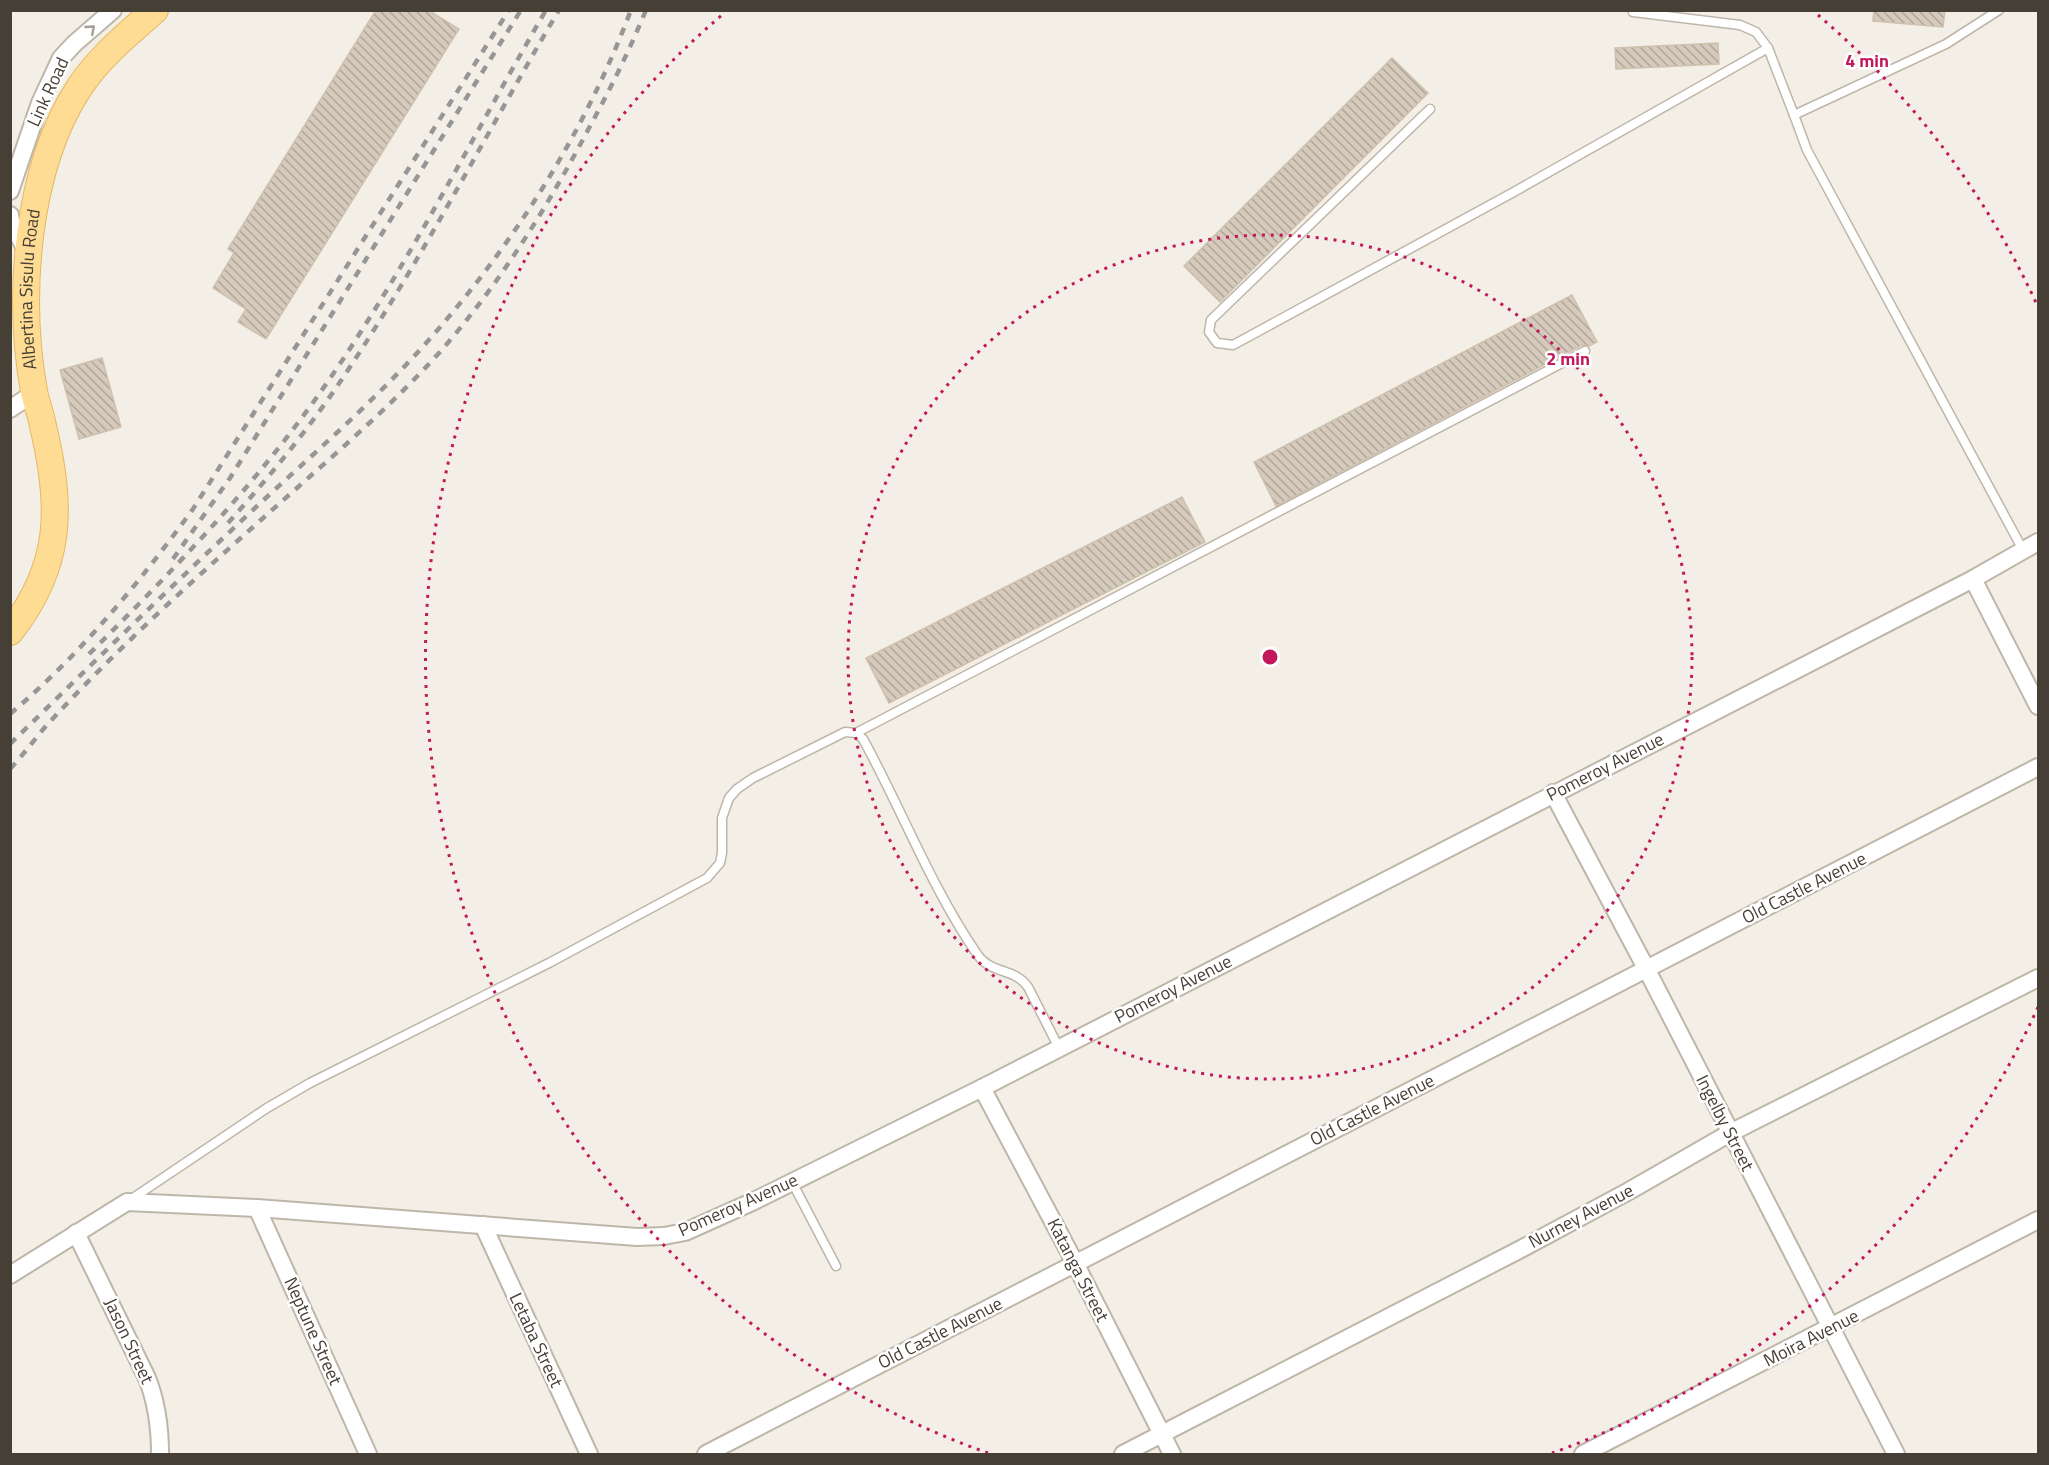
<svg xmlns="http://www.w3.org/2000/svg" width="2049" height="1465" viewBox="0 0 2049 1465" font-family="'Titillium Web',sans-serif">
<style>
.building{fill:url(#building-back-hatch);stroke:#cfc1af;stroke-width:1.5}
.lines{fill:none;stroke-linecap:round;stroke-linejoin:round}
.service-casing{stroke:#beb6a9;stroke-width:11}
.minor-casing{stroke:#beb6a9;stroke-width:20}
.primary-casing{stroke:#e4b864;stroke-width:28}
.service{stroke:#fff;stroke-width:8}
.minor{stroke:#fff;stroke-width:16}
.primary{stroke:#fedc94;stroke-width:26}
.rail{stroke:#969696;stroke-width:4.5;stroke-dasharray:8 8;stroke-linecap:butt}
.oneway{stroke:#a29f9a}
.ring{fill:none;stroke:#c2185b;stroke-width:3;stroke-dasharray:3 6}
.labels{text-anchor:middle;stroke-width:5;stroke-linejoin:round;paint-order:stroke}
.street-label{font-size:18px;fill:#463f35;stroke:#fff}
.centre{fill:#c2185b;stroke:#fff;stroke-width:3}
.ring-label{font-size:18px;text-anchor:middle;font-weight:bold;fill:#c2185b;stroke:#fff;stroke-width:5;stroke-linejoin:round;paint-order:stroke}
</style>
<defs>
<pattern id="building-back-hatch" width="6" height="6" patternUnits="userSpaceOnUse" patternTransform="scale(1.5)"><rect width="6" height="6" fill="#d5cabb"/><path d="M-1 5l2 2M0 0l6 6M5-1l2 2" fill="none" stroke="#afa599"/></pattern>
</defs>
<rect width="100%" height="100%" fill="#f3efe6"/>
<g class="building">
<path d="M376 10H428L459 29 266 339 238 322 246 309 213 288 234 253 228 249Z"/>
<path d="M1874 10H1945L1943 27 1873 21Z"/>
<path d="M1718 43 1719 64 1616 69 1615 48Z"/>
<path d="M1392 58 1428 93 1220 302 1184 266Z"/>
<path d="M1572 295 1597 342 1589 346 1582 345 1276 506 1254 462Z"/>
<path d="M102 358 121 427 79 439 60 370Z"/>
<path d="M1182 497 1205 542 889 703 866 658Z"/>
</g>
<g class="lines">
<g class="service-casing">
<g id="service">
<path d="M1999 10 1946 44 1794 115 1807 150 2023 550"/>
<path d="M1633 12 1740 25 1756 32 1768 48 1794 115"/>
<path d="M1430 109 1211 320 1209 332 1217 343 1233 345 1246 338 1512 193 1768 48"/>
<path d="M856 733 1585 351"/>
<path d="M792 1182 836 1266"/>
<path d="M130 1200 267 1108 310 1083 549 963 707 878 720 863 722 853V818L729 798 737 789 753 778 845 732 856 733 863 739C902 810 931 887 977 954 991 975 1014 967 1028 987L1059 1048"/>
</g>
</g>
<g class="minor-casing">
<g id="minor">
<path d="M10 191 40 103 61 58 74 44 113 10"/>
<path d="M10 215 11 221 27 252"/>
<path d="M10 409 34 393"/>
<path d="M1973 579 2038 706"/>
<path d="M1553 793 1647 970 1896 1454"/>
<path d="M982 1088 1075 1263 1172 1454"/>
<path d="M257 1208 368 1454"/>
<path d="M483 1225 589 1454"/>
<path d="M76 1233 147 1378C157 1403 160 1428 160 1454"/>
<path d="M10 1275 127 1202 257 1208 637 1237 664 1236 685 1232 752 1202 982 1088 1973 579 2038 542"/>
<path d="M706 1454 2038 767"/>
<path d="M1123 1454 1521 1249 1629 1191 1730 1133 2038 978"/>
<path d="M1583 1454 2038 1220"/>
</g>
</g>
<g class="primary-casing">
<g id="primary">
<path id="s1" d="M10 632C63 565 62 506 43 426 41 414 36 403 34 391 17 297 26 169 79 88 99 57 128 34 155 10"/>
</g>
</g>
<use href="#service" class="service"/>
<use href="#minor" class="minor"/>
<use href="#primary" class="primary"/>
<g class="rail">
<path d="M228 523C271 475 312 425 348 370 425 254 488 130 559 10"/>
<path d="M173 559 230 478 521 10"/>
<path d="M89 654C177 567 263 477 333 374 412 258 475 132 546 10"/>
<path d="M10 714C81 654 139 583 193 509L509 10"/>
<path d="M10 744C86 670 161 596 238 524 298 467 362 413 418 352 509 252 583 137 631 10"/>
<path d="M10 769C23 755 34 740 46 726 110 656 181 591 252 528 315 471 382 416 439 353 499 285 547 208 589 128 610 90 629 51 646 10"/>
</g>
</g>
<defs><path id="oneway-chevron" d="M-2-3.5L2.5 0L-2 3.5" fill="none" stroke-width="1.6" stroke-linecap="round" stroke-linejoin="round" transform="scale(1.5)"/></defs>
<use class="oneway" href="#oneway-chevron" transform="translate(91 29) rotate(-41)"/>
<g class="ring">
<circle cx="1270" cy="657" r="422"/>
<path d="M2038 1007A844 844 0 0 1 1552 1453M988 1453A844 844 0 0 1 722 15M1818 15A844 844 0 0 1 2038 307"/>
</g>
<g class="labels">
<g class="street-label">
<text transform="translate(48 92) rotate(-65)" y="6">Link Road</text>
<text dy="6" stroke="none"><textPath href="#s1" startOffset="356">Albertina Sisulu Road</textPath></text>
<text transform="translate(1605 767) rotate(-27)" y="6">Pomeroy Avenue</text>
<text transform="translate(1804 888) rotate(-27)" y="6">Old Castle Avenue</text>
<text transform="translate(1173 989) rotate(-27)" y="6">Pomeroy Avenue</text>
<text transform="translate(1372 1110) rotate(-27)" y="6">Old Castle Avenue</text>
<text transform="translate(1725 1123) rotate(63)" y="6">Ingelby Street</text>
<text transform="translate(738 1205) rotate(-24)" y="6">Pomeroy Avenue</text>
<text transform="translate(1581 1216) rotate(-28)" y="6">Nurney Avenue</text>
<text transform="translate(1078 1270) rotate(63)" y="6">Katanga Street</text>
<text transform="translate(313 1331) rotate(66)" y="6">Neptune Street</text>
<text transform="translate(940 1333) rotate(-27)" y="6">Old Castle Avenue</text>
<text transform="translate(1811 1338) rotate(-27)" y="6">Moira Avenue</text>
<text transform="translate(536 1340) rotate(65)" y="6">Letaba Street</text>
<text transform="translate(129 1341) rotate(65)" y="6">Jason Street</text>
</g>
</g>
<circle cx="1270" cy="657" r="9" class="centre"/>
<g class="ring-label">
<text x="1867" y="67">4 min</text>
<text x="1568" y="365">2 min</text>
</g>
<rect width="2049" height="1465" fill="none" stroke="#463f35" stroke-width="24"/>
</svg>
